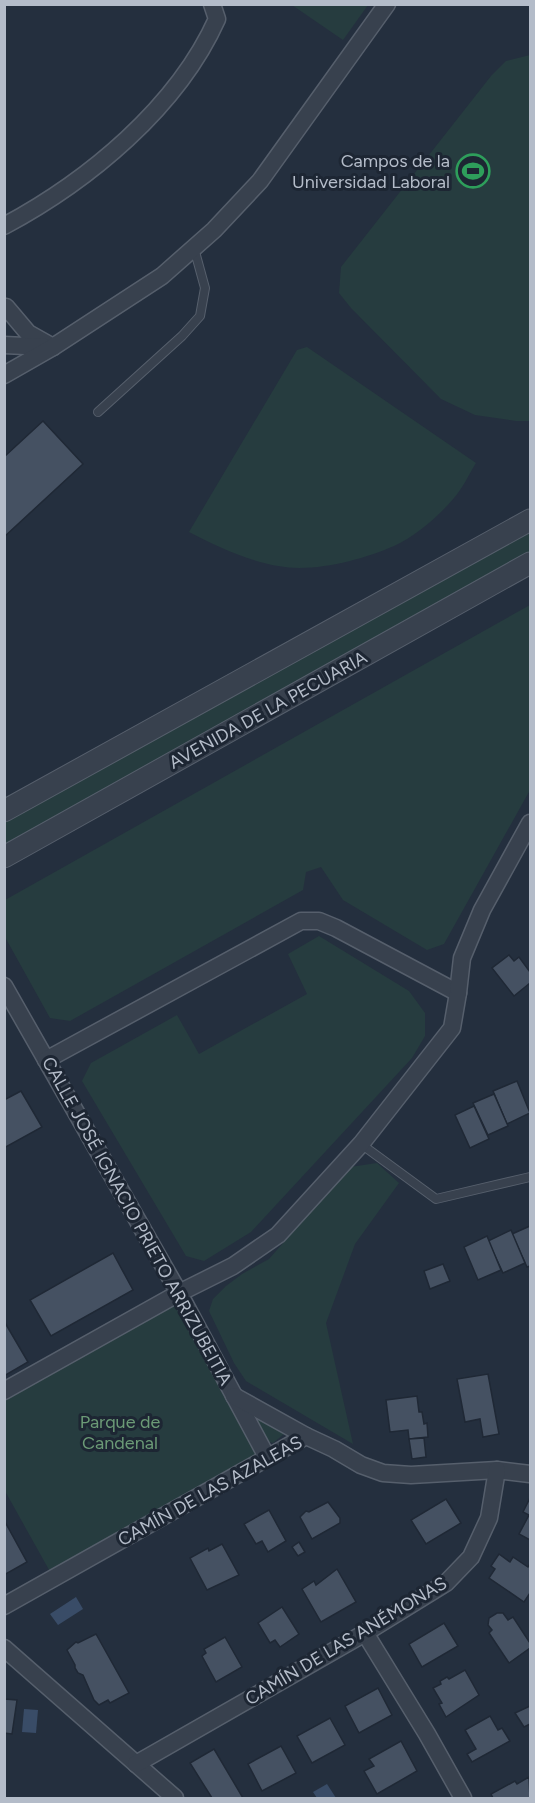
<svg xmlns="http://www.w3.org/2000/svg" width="535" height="1803" viewBox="0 0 535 1803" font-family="Figtree,sans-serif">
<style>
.green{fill:#263c3f}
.water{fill:#394c67}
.building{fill:#455162;stroke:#1f2835;stroke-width:1.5}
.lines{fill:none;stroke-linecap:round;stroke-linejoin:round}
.service-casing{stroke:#565f6c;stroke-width:10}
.minor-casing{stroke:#565f6c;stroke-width:19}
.tertiary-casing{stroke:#565f6c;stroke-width:23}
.service{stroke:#38414e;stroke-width:8}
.minor{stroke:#38414e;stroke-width:16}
.tertiary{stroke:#38414e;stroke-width:21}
.labels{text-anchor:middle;stroke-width:6;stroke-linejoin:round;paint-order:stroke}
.poi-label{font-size:18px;fill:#b4bcc9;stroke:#1d2633;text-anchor:end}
.street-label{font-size:18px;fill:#b4bcc9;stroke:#1d2633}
.park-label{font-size:18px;fill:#6b9a76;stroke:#1d2633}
</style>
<rect width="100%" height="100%" fill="#242f3e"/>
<g class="green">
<path d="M292 5H368L343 40Z"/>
<path d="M530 55V421H516L475 415 441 399 351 308 339 293 341 267 491 76 506 61Z"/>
<path d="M307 347 476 463C469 474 463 488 454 498 438 517 417 535 394 546 362 560 313 573 278 566 248 561 216 546 189 532L297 350Z"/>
<path d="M530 520V563L5 857V811Z"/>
<path d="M530 605V790L444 944 427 950 343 900 321 867 306 872 303 890 70 1021 50 1018 5 937V900Z"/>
<path d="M319 936 409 991 425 1013V1036L412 1058 251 1232 204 1261 186 1256 82 1081 91 1063 177 1015 199 1054 307 994 288 954Z"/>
<path d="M377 1163 399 1183 355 1244 326 1323 353 1444 246 1381 234 1363 209 1311 213 1299 226 1286 242 1274 269 1259 350 1167Z"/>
<path d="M179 1293 267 1457 53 1577 5 1491 4 1391Z"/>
<path d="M258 1418 282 1431 284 1434 273 1443 267 1441 255 1422Z"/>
</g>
<g class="water">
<path d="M76 1597 83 1609 58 1625 50 1614Z"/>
<path d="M24 1709 38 1710 36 1733 22 1732Z"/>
<path d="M327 1784 336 1798H317L313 1792Z"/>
</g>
<g class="building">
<path d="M43 421 83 464 4 537V457Z"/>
<path d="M509 955 514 961 519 957 530 972V983L514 996 492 968Z"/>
<path d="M517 1081 530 1113 507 1124 493 1091Z"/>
<path d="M21 1091 42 1127 4 1148V1100Z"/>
<path d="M494 1094 508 1126 488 1135 473 1103Z"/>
<path d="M474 1106 489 1139 470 1148 455 1115Z"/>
<path d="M530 1226V1266L527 1267 512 1234Z"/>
<path d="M511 1230 525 1263 503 1273 488 1241Z"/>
<path d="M487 1236 501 1270 478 1280 464 1247Z"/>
<path d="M113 1253 133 1290 51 1336 30 1300Z"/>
<path d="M443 1264 450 1281 430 1289 424 1271Z"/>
<path d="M4 1321 28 1362 4 1376Z"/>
<path d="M488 1374 499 1434 483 1437 480 1419 465 1422 457 1379Z"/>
<path d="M417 1396 419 1412H422L424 1424 427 1423 428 1437 409 1439 408 1430 390 1432 386 1400Z"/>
<path d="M424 1438 426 1457 412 1459 409 1439Z"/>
<path d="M530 1498V1540L519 1534 529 1515 523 1512Z"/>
<path d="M446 1499 461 1523 426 1544 411 1520Z"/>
<path d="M328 1502 340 1518V1523L312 1539 300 1517 306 1511 309 1512Z"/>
<path d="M269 1510 286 1541 268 1552 262 1541 256 1544 244 1524Z"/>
<path d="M4 1520 27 1562 4 1575Z"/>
<path d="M299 1542 305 1552 298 1556 292 1547Z"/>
<path d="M222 1544 239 1575 207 1590 190 1558 208 1548 209 1551Z"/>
<path d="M499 1554 510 1562 513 1557 528 1567 530 1564V1593L524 1602 489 1578 495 1569 491 1566Z"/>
<path d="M337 1569 356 1602 321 1622 302 1589 314 1581 316 1585Z"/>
<path d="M282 1607 299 1634 280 1647 275 1640 270 1643 258 1623Z"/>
<path d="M497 1613H503L508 1620 513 1617 530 1643V1648L509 1663 489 1633 492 1630 488 1625 489 1618Z"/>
<path d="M444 1623 458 1646 422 1667 409 1644Z"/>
<path d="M96 1634 129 1693 110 1703 108 1700 99 1705 94 1700 83 1675 78 1673 75 1668V1665L67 1650 76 1642 78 1643Z"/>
<path d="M225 1637 242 1667 216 1682 202 1656 206 1653 204 1649Z"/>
<path d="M465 1670 479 1695 446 1717 439 1704 442 1703 433 1688 441 1684 440 1681 447 1677 449 1679Z"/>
<path d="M378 1688 392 1715 359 1733 345 1706Z"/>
<path d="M4 1699 17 1700 12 1734 4 1733Z"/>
<path d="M530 1706V1724L524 1727 515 1713Z"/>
<path d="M490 1716 498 1730 502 1728 510 1741 472 1762 467 1754 476 1749 465 1730Z"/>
<path d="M330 1718 345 1745 312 1763 297 1736Z"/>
<path d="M401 1741 417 1771 377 1794 364 1771 374 1766 369 1759Z"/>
<path d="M281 1746 296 1773 262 1791 248 1764Z"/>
<path d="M214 1749 243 1798H212L190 1763Z"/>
<path d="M529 1777 530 1798H493L491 1794 515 1781 517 1784Z"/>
</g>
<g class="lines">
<g class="service-casing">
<g id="service">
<path d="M98 412 182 336 200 316 205 288 194 248"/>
<path d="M361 1144 436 1199 530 1177"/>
</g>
</g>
<g class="minor-casing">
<g id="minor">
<path d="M4 226C88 181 177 108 217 19L212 4"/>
<path d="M6 307 28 333 53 347"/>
<path d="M4 345 46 347"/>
<path d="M4 375 53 347 162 276 214 230 260 181 387 4"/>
<path d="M4 986 179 1293 267 1457"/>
<path d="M46 1060 301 921H319L336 928 458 993"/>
<path d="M4 1391 179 1293 233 1266 278 1235 361 1144 452 1028 458 993 462 958 482 910 530 823"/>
<path d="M234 1396 306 1436"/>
<path d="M4 1606 306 1436 334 1449 361 1465 383 1473 411 1475 497 1470 530 1474"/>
<path d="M365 1633 427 1734 463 1798"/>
<path d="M4 1648 175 1798"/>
<path d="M136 1764 365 1633 446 1583 471 1557 489 1518 497 1470"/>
</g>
</g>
<g class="tertiary-casing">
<g id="tertiary">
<path d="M4 811 530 520"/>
<path d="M4 857 530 563"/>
</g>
</g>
<use href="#service" class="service"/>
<use href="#minor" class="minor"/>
<use href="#tertiary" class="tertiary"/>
</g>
<defs>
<g id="stadium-ring" transform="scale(1.725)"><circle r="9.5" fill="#1d2633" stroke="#2e9e5b" stroke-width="1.5"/><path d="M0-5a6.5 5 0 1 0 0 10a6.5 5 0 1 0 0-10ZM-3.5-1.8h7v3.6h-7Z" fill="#2e9e5b"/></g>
</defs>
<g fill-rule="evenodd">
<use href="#stadium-ring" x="473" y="171"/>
</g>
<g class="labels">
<g class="poi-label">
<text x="450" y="167">Campos de la<tspan x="450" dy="21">Universidad Laboral</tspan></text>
</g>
<g class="street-label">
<text transform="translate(268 710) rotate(-29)" y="6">AVENIDA DE LA PECUARIA</text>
<text transform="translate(137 1221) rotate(61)" y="6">CALLE JOSÉ IGNACIO PRIETO ARRIZUBEITIA</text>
<text transform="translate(210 1491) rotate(-29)" y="6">CAMÍN DE LAS AZALEAS</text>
<text transform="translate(346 1641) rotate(-31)" y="6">CAMÍN DE LAS ANÉMONAS</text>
</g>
<g class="park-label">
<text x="120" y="1428">Parque de<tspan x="120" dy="21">Candenal</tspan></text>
</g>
</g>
<rect width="535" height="1803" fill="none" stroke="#b4bcc9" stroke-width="12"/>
</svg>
